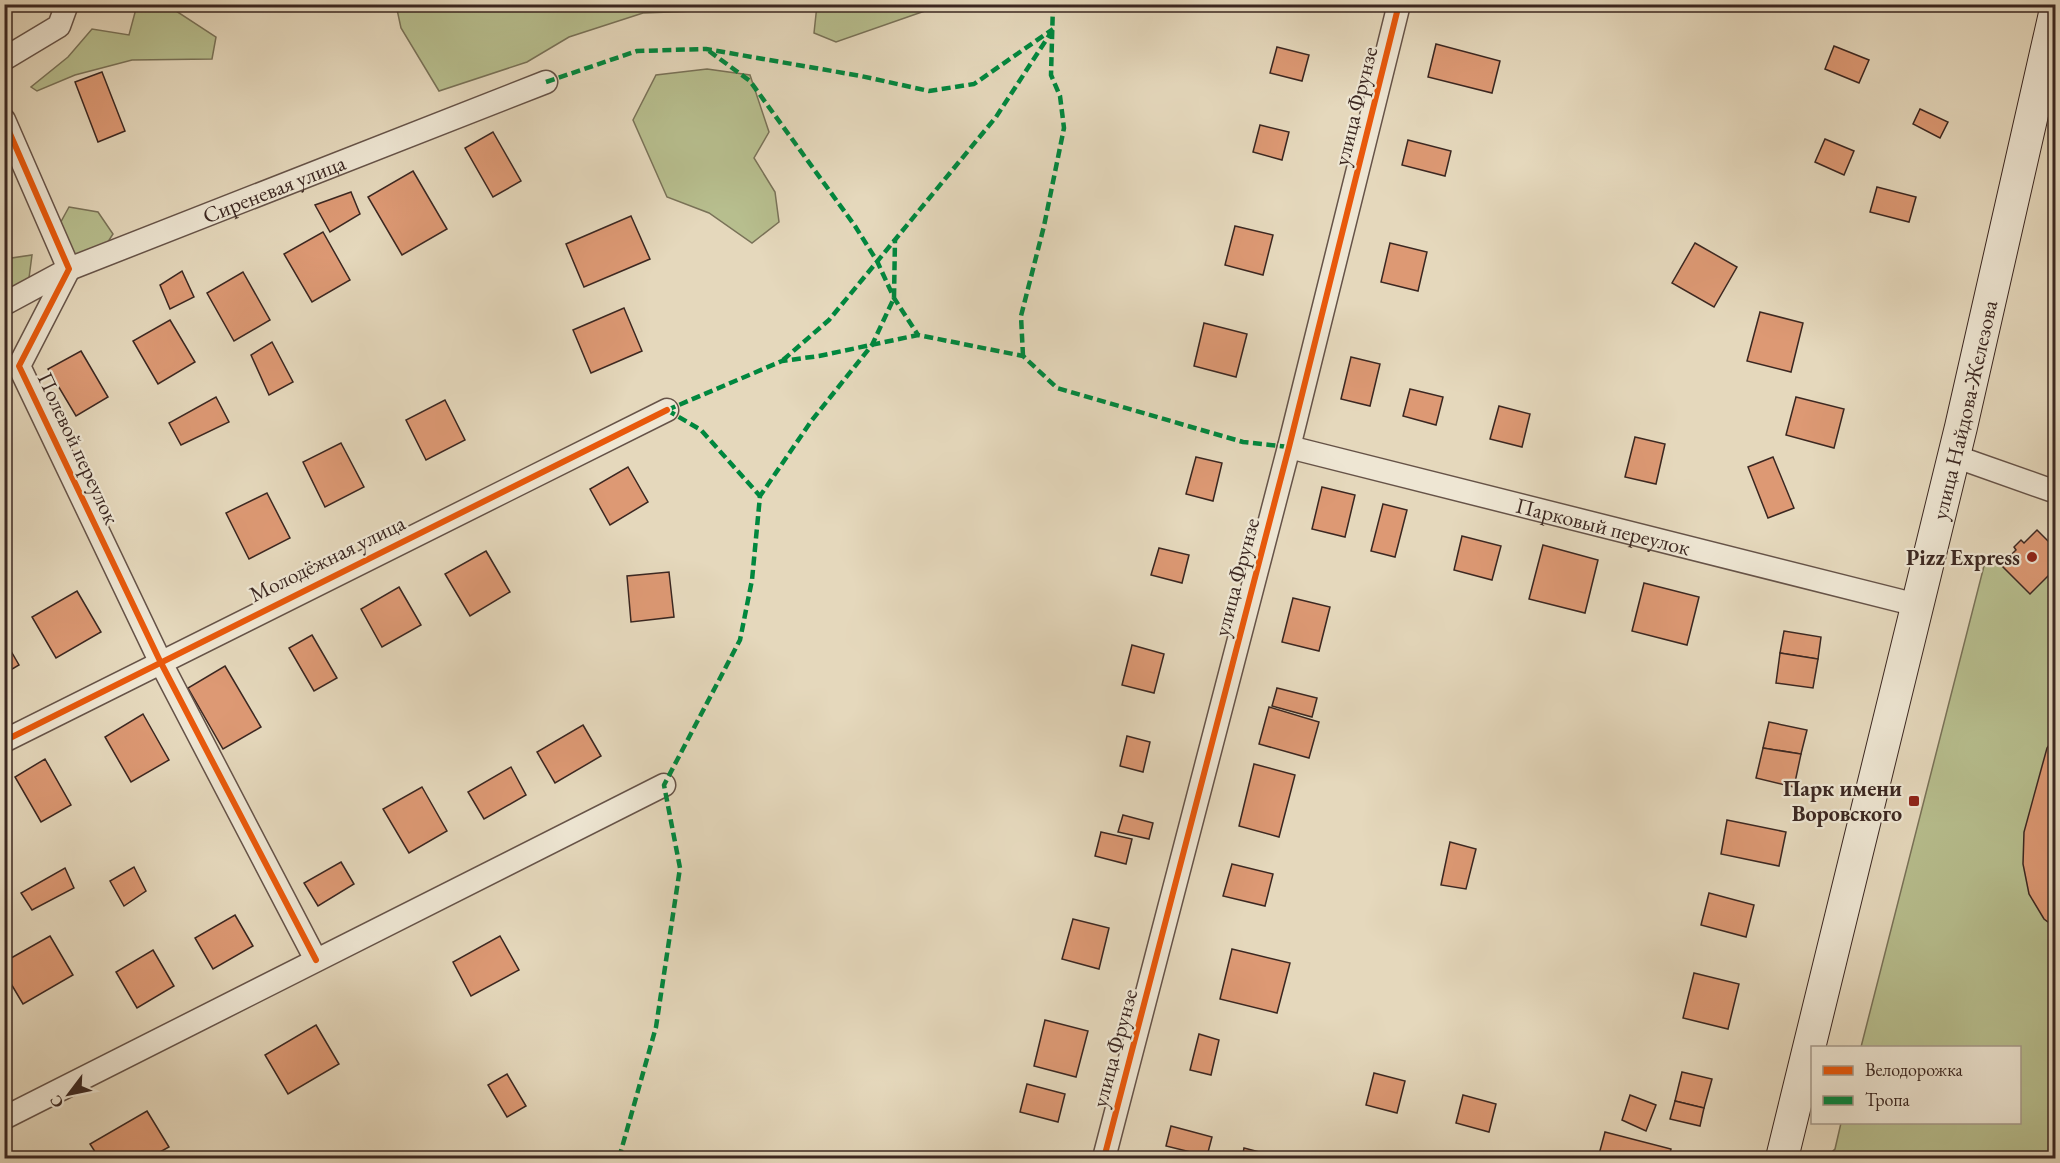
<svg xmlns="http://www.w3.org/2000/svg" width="2060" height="1163" viewBox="0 0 2060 1163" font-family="'EB Garamond',serif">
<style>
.green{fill:#b7be8e;stroke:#797258;stroke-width:1.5}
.building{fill:#dd9974;stroke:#3b2721;stroke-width:1.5}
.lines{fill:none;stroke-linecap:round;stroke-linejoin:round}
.street-casing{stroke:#665348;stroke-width:25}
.secondary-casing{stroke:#3b2721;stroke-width:34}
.street{stroke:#eee6d3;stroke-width:22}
.secondary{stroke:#eee6d3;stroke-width:32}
.quiet{stroke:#00873e;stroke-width:4.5;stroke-dasharray:9 4.5;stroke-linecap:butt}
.cycleway-casing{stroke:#eee6d3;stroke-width:10}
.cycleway{stroke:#e8590c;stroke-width:6}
.poi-dot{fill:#8f2418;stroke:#eee6d3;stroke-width:2}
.labels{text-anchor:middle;stroke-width:4.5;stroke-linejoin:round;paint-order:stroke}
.street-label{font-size:22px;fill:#3b2721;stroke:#eee6d3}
.poi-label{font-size:22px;font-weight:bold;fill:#3b2721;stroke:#eee6d3;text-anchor:end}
</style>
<rect width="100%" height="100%" fill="#e5d8bc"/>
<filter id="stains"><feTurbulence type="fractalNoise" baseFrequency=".00333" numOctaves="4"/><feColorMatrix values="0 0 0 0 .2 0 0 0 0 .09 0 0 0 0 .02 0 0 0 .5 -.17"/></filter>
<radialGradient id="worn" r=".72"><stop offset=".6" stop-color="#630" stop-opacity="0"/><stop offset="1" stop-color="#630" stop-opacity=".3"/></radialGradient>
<g class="green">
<path d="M137 5H167L216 37 212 59 132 60 75 75 37 91 31 87 68 57 92 29 129 35Z"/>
<path d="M396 5V4L704 5 697 11 643 13 569 37 527 62 439 91 401 28Z"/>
<path d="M817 5V4L942 5 836 42 814 33Z"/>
<path d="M707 69 750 75 769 132 754 158 775 192 779 222 752 243 709 213 667 197 633 120 656 75Z"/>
<path d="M69 207 98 212 113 234 104 248 75 256 57 229Z"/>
<path d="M32 255 29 278 5 300V259Z"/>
<path d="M1985 562 2055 568V1158H1825L1835 1149 1841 1123 2020 1122V1048L1861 1047Z"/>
</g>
<g class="building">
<path d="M1436 44 1500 61 1492 93 1428 77Z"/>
<path d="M1834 46 1869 60 1859 83 1825 69Z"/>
<path d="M1277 47 1309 55 1302 81 1270 73Z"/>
<path d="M102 72 125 131 98 142 75 82Z"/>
<path d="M1920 109 1948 122 1940 138 1913 124Z"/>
<path d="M1260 125 1289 132 1282 160 1253 152Z"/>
<path d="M493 132 521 181 493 197 465 148Z"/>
<path d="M1825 139 1854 151 1844 175 1815 162Z"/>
<path d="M1408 140 1451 151 1445 176 1402 165Z"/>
<path d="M413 171 447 229 402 255 368 197Z"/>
<path d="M1877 187 1916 197 1909 222 1870 212Z"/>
<path d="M351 192 360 214 330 232 315 205Z"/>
<path d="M631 216 650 259 584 287 566 244Z"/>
<path d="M1235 226 1273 235 1263 275 1225 265Z"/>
<path d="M323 232 350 280 312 302 284 254Z"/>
<path d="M1390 243 1427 252 1418 291 1381 282Z"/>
<path d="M1695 243 1737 267 1714 307 1672 283Z"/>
<path d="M182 271 194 297 170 309 160 285Z"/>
<path d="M243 272 270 320 234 341 207 293Z"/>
<path d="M624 308 642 351 591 373 573 330Z"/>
<path d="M1760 312 1803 323 1791 372 1747 361Z"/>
<path d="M170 320 195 362 158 384 133 341Z"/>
<path d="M1204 323 1247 334 1236 377 1194 366Z"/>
<path d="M272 342 293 382 269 395 251 355Z"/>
<path d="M81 351 108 397 76 416 48 369Z"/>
<path d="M1351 357 1380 364 1370 406 1341 399Z"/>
<path d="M1410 389 1443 397 1436 425 1403 416Z"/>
<path d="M216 397 229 422 181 445 169 423Z"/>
<path d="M1796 397 1844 409 1834 448 1786 435Z"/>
<path d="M445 400 465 440 426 460 406 420Z"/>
<path d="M1499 406 1530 414 1522 447 1490 439Z"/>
<path d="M1635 437 1665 444 1656 484 1625 477Z"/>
<path d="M341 443 364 487 325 507 303 462Z"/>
<path d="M1196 457 1222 463 1213 501 1186 494Z"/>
<path d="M1773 457 1794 508 1768 518 1748 467Z"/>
<path d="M628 467 648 502 610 525 590 489Z"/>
<path d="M1322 487 1355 495 1345 537 1312 529Z"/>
<path d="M267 493 290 538 249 559 226 513Z"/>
<path d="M1383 504 1407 510 1395 557 1371 551Z"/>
<path d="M2037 530 2056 549V568L2030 594 2001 565 2016 550 2014 547 2021 540 2024 543Z"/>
<path d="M1462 536 1501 546 1492 580 1454 570Z"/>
<path d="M1543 545 1598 560 1585 613 1529 599Z"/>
<path d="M1159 548 1189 555 1182 583 1151 575Z"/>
<path d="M486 551 510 592 470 616 445 574Z"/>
<path d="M669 572 674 617 631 622 627 576Z"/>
<path d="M1644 583 1699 597 1687 645 1632 631Z"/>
<path d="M399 587 421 625 382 647 361 609Z"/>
<path d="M77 591 101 632 56 658 32 617Z"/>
<path d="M1293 598 1330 607 1319 651 1282 642Z"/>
<path d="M1784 631 1821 637 1818 659 1780 653Z"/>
<path d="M312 635 337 678 314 691 289 648Z"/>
<path d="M4 639 19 665 4 674Z"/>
<path d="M1132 645 1164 654 1154 693 1122 685Z"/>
<path d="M1780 653 1818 659 1813 688 1776 683Z"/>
<path d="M225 666 261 727 223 749 188 688Z"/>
<path d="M1277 688 1317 698 1312 717 1272 706Z"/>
<path d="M1269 707 1319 722 1309 758 1259 744Z"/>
<path d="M143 714 169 760 131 782 105 737Z"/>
<path d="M1769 722 1807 730 1801 754 1763 748Z"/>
<path d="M583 725 601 756 555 783 537 752Z"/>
<path d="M2056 735V928L2044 919 2029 894 2023 864 2024 832 2047 748Z"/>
<path d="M1127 736 1150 742 1143 772 1120 766Z"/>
<path d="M1763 748 1801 754 1794 787 1756 778Z"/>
<path d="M45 759 71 805 41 822 15 777Z"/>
<path d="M1254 764 1295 775 1279 837 1239 826Z"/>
<path d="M511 767 526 795 484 819 468 792Z"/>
<path d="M422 787 447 831 409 853 383 809Z"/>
<path d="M1123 815 1153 823 1149 839 1118 832Z"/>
<path d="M1727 820 1786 832 1779 866 1721 854Z"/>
<path d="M1101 832 1132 839 1126 864 1095 856Z"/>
<path d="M1450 842 1476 849 1466 889 1441 885Z"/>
<path d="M341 862 354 884 318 906 304 883Z"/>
<path d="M1232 864 1273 874 1265 906 1223 896Z"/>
<path d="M134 867 146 891 124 906 110 881Z"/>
<path d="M65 868 74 888 32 910 21 893Z"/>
<path d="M1709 893 1754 905 1746 937 1701 925Z"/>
<path d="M235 915 253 946 213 969 195 938Z"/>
<path d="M1073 919 1109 928 1099 969 1062 959Z"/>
<path d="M50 936 73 975 23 1004 4 972V962Z"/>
<path d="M500 936 519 970 471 996 453 962Z"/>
<path d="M1232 949 1290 963 1277 1013 1220 999Z"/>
<path d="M153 950 174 986 137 1008 116 972Z"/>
<path d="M1694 973 1739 984 1728 1029 1683 1018Z"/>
<path d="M1045 1020 1088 1031 1076 1077 1034 1066Z"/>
<path d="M316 1025 339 1064 288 1094 265 1055Z"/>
<path d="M1199 1034 1219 1040 1211 1075 1190 1070Z"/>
<path d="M1682 1072 1712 1079 1704 1108 1675 1101Z"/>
<path d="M1374 1073 1405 1081 1397 1113 1366 1105Z"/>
<path d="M507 1074 526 1106 507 1117 488 1085Z"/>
<path d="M1027 1084 1065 1094 1058 1122 1020 1112Z"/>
<path d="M1463 1095 1496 1104 1489 1132 1456 1123Z"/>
<path d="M1630 1095 1656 1105 1646 1131 1622 1120Z"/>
<path d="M1675 1101 1704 1108 1700 1126 1670 1119Z"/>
<path d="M147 1111 169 1147 149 1158H99L90 1144Z"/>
<path d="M1171 1126 1212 1137 1207 1156 1166 1146Z"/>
<path d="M1605 1132 1671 1149 1669 1158H1598Z"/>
<path d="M1244 1148 1279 1157 1278 1158H1242Z"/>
</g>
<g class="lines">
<g class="street-casing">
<g id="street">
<path d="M4 59 59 26 67 4"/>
<path d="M4 120 69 269 19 366 160 661 316 960"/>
<path id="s1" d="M4 304 69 269 546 82"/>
<path id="s2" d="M1289 447 1917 605"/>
<path d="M1954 456 2056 492"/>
<path d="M4 741 667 410"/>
<path d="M4 1118 664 785"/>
<path d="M1104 1158 1289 447 1399 4"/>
</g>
</g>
<g class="secondary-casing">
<g id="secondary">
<path id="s3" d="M1782 1158 1961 427 2056 9"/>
</g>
</g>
<use href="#street" class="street"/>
<use href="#secondary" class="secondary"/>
<g class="quiet">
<path d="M709 51 750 81 855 226 877 261 894 298 918 335"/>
<path d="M546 82 637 51 706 49 861 76 929 91 974 84 1053 29"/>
<path d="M1023 356 1021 316 1044 226 1064 128 1060 96 1051 75 1053 4"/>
<path d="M783 360 829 320 996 117 1050 34"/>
<path d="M667 410 782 361 819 356 918 335 1023 356 1057 388 1243 442 1289 447"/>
<path d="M667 410 701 430 760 496"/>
<path d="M619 1158 656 1027 680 868 664 785 740 640 752 580 760 496 812 420 872 345 894 298 895 239"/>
</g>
<g class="cycleway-casing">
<g id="cycleway">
<path d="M4 120 69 269 19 366 160 661 316 960"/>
<path d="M4 741 667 410"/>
<path d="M1104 1158 1289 447 1399 4"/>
</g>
</g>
<use href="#cycleway" class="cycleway"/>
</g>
<g class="poi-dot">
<circle cx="2032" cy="557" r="6"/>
<rect x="1908" y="795" width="12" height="12" rx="3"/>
</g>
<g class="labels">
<g class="street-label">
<text transform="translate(1355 106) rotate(-76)" y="8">улица Фрунзе</text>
<text dy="8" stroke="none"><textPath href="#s1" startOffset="294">Сиреневая улица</textPath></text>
<text dy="8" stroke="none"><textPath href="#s3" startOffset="770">улица Найдова-Железова</textPath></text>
<text transform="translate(79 448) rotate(65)" y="8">Полевой переулок</text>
<text dy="8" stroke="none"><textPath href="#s2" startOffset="324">Парковый переулок</textPath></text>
<text transform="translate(327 558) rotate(-26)" y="8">Молодёжная улица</text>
<text transform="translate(1236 577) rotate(-75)" y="8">улица Фрунзе</text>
<text transform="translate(1114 1048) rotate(-75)" y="8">улица Фрунзе</text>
</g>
<g class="poi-label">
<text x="2020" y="565">Pizz Express</text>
<text x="1902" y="796">Парк имени<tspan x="1902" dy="25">Воровского</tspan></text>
</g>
</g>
<rect width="2060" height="1163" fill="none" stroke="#e5d8bc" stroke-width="24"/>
<rect x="6" y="6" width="2048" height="1151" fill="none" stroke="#3b2721" stroke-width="3"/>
<rect x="12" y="12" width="2036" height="1139" fill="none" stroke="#3b2721" stroke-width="1.5"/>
<rect x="1811" y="1046" width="210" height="78" fill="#eee6d3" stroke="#a69a8c" stroke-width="1.5"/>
<rect x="1823" y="1066" width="30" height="9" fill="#e8590c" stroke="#a69a8c" stroke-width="1.5"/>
<text x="1865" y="1076" font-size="18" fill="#3b2721">Велодорожка</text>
<rect x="1823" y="1096" width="30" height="9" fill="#00873e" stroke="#a69a8c" stroke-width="1.5"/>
<text x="1865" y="1106" font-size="18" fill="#3b2721">Тропа</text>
<g transform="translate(69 1094) rotate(238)" stroke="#eee6d3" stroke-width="4.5" paint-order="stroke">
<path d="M0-4.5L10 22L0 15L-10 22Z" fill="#3b2721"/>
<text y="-9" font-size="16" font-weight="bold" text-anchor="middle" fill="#3b2721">С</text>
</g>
<rect width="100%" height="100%" filter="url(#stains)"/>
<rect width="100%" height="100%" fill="url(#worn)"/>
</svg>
